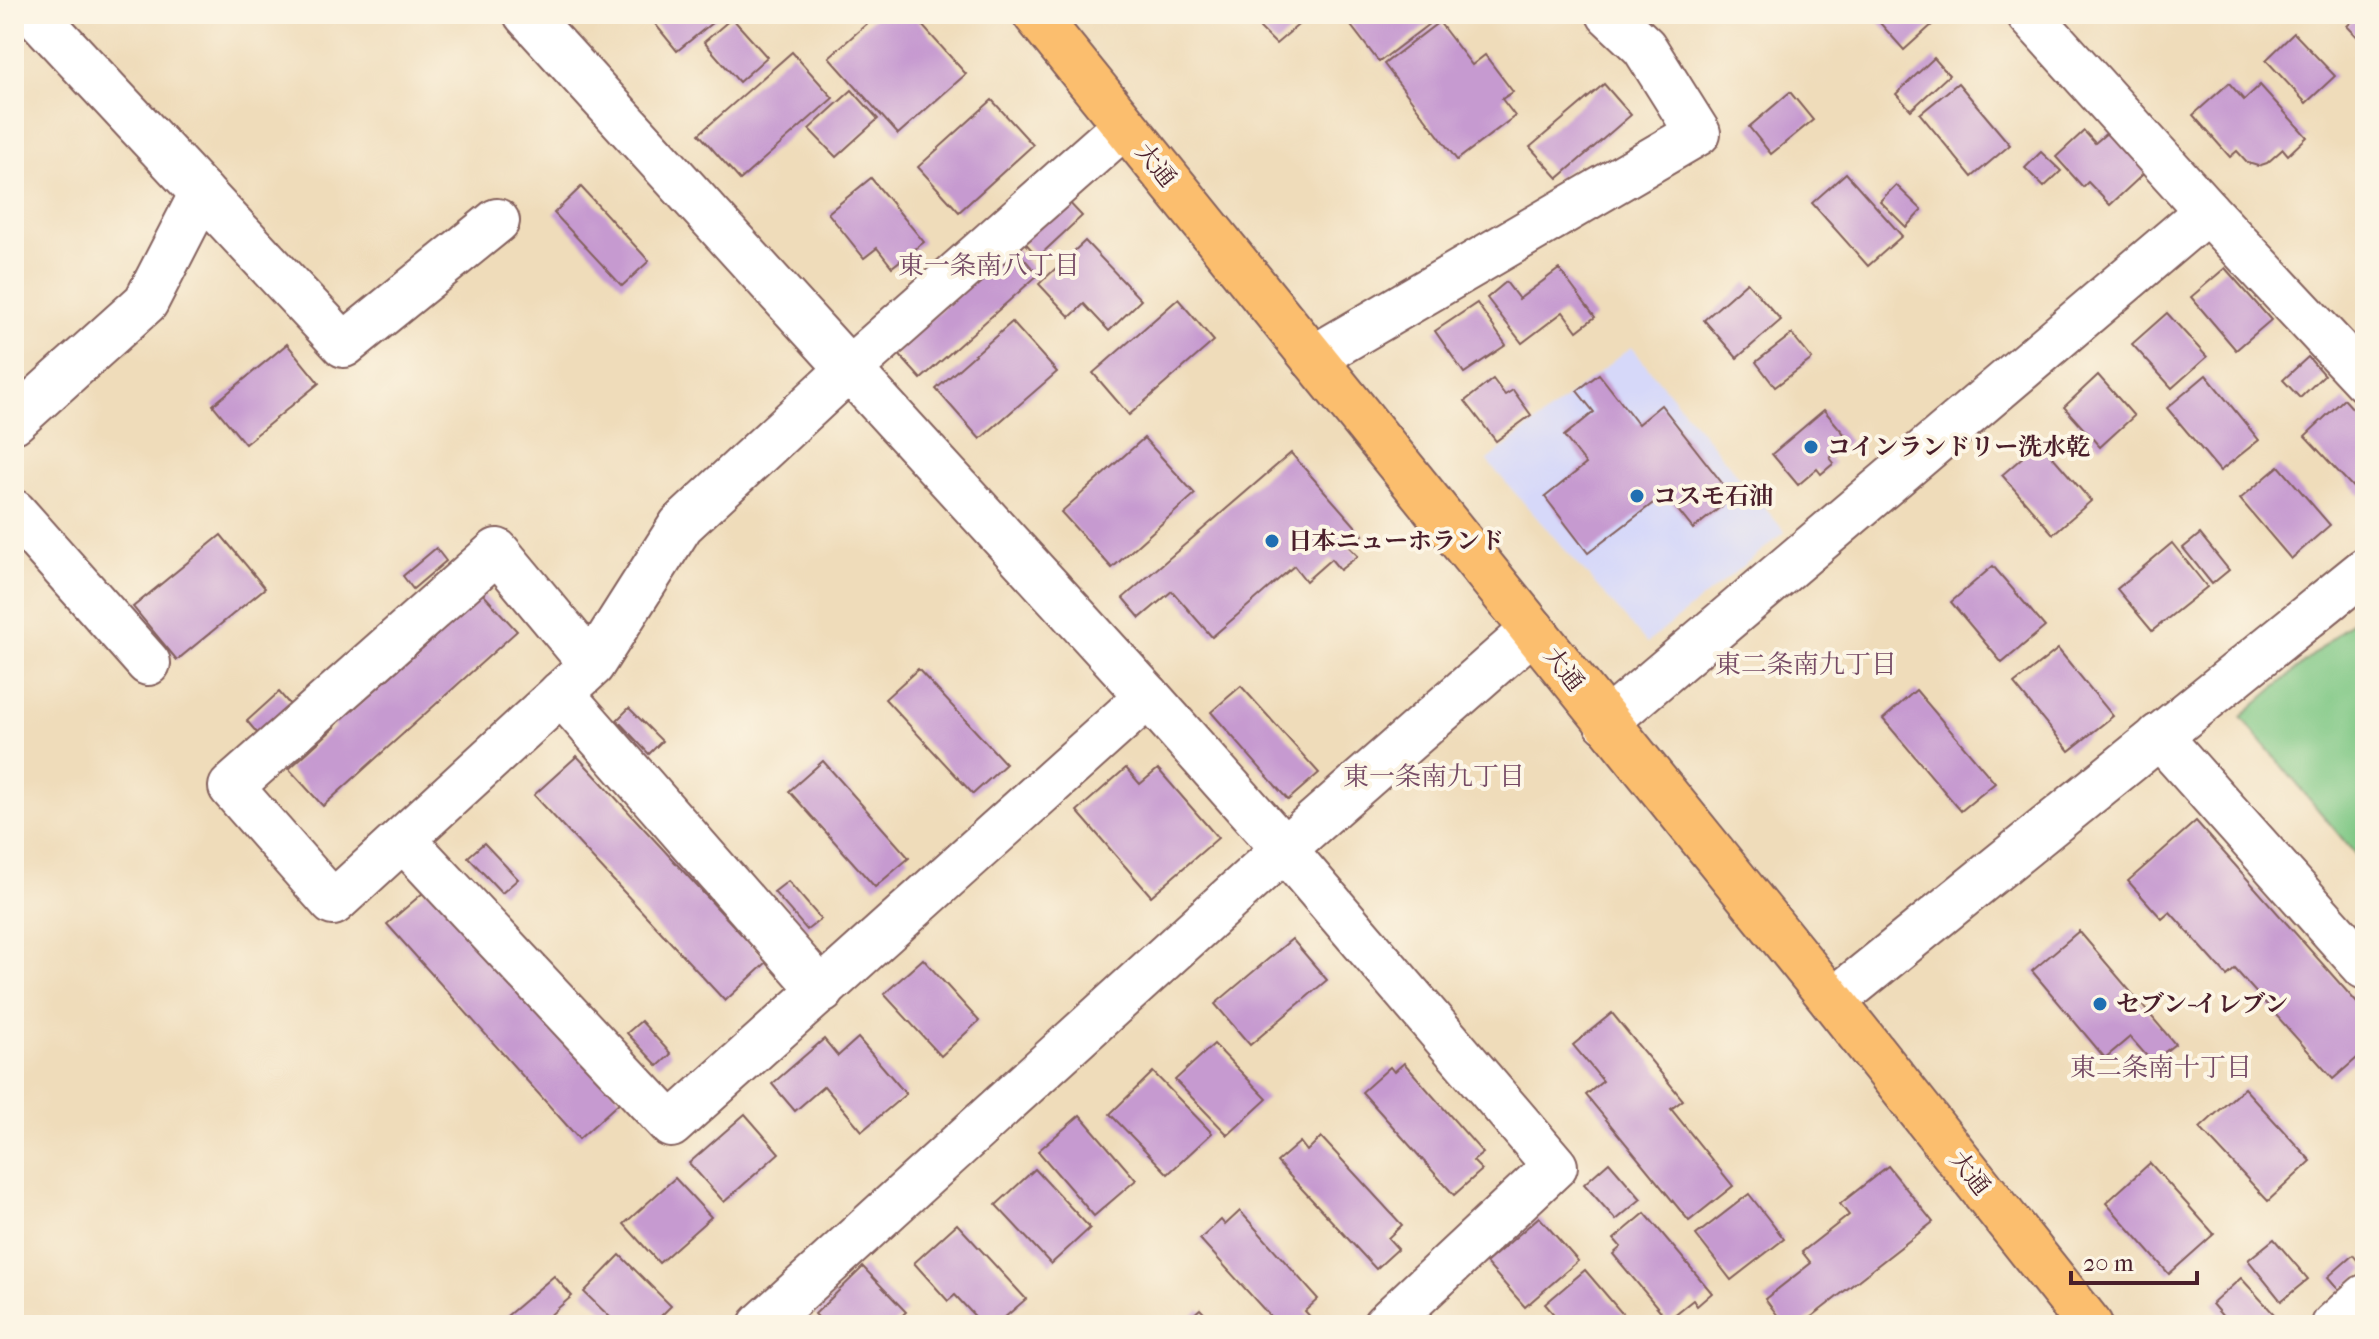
<svg xmlns="http://www.w3.org/2000/svg" width="2379" height="1339" viewBox="0 0 2379 1339" font-family="'IM FELL French Canon','Noto Serif JP',serif">
<style>
.built{fill:#d6d8f9}
.green{fill:#7ec784;stroke:#647358;stroke-width:2}
.building{fill:#c69ad0}
.lines{fill:none;stroke-linecap:round;stroke-linejoin:round}
.minor-casing{stroke:#84615d;stroke-width:48}
.major-casing{stroke:#84615d;stroke-width:48}
.minor{stroke:#fff;stroke-width:44}
.major{stroke:#fbbe6e;stroke-width:44}
.poi-dot{fill:#1f6fb2;stroke:#fcf5e5;stroke-width:3}
.labels{text-anchor:middle;stroke-width:8;stroke-linejoin:round;paint-order:stroke}
.street-label{font-size:24px;fill:#4a1f2b;stroke:#fcf5e5}
.poi-label{font-size:24px;font-weight:bold;fill:#4a1f2b;stroke:#fcf5e5;text-anchor:start}
.neighbourhood-label{font-size:26px;fill:#754a65;stroke:#fcf5e5}
</style>
<rect width="100%" height="100%" fill="#fcf5e5"/>
<filter id="ink" filterUnits="userSpaceOnUse"><feTurbulence type="fractalNoise" baseFrequency=".0125" numOctaves="2"/><feDisplacementMap in="SourceGraphic" scale="16" xChannelSelector="R" yChannelSelector="G"/><feConvolveMatrix kernelMatrix="1 2 1 2 8 2 1 2 1" color-interpolation-filters="sRGB"/></filter>
<filter id="wash" filterUnits="userSpaceOnUse"><feTurbulence type="fractalNoise" baseFrequency=".006" numOctaves="4" result="noise"/><feDisplacementMap in="SourceGraphic" scale="32" xChannelSelector="R" yChannelSelector="G"/><feGaussianBlur stdDeviation="1.8" result="paint"/><feColorMatrix in="noise" values="0 0 0 0 0 0 0 0 0 0 0 0 0 0 0 0 0 1.4 0 .05"/><feComposite in="paint" operator="in"/></filter>
<g filter="url(#wash)">
<rect width="100%" height="100%" fill="#efdcba"/>
<path class="built" d="M1631 347 1785 532 1647 643 1487 461Z"/>
<path class="green" d="M2365 610V866L2241 717Z"/>
<g id="blocks">
<g class="building">
<path d="M647 14H723L677 51Z"/>
<path d="M878 14H912L966 74 898 134 829 57Z"/>
<path d="M1258 14H1311L1276 44 1252 20Z"/>
<path d="M1342 14H1442L1379 62Z"/>
<path d="M1872 14H1944L1904 50Z"/>
<path d="M2360 14H2365V45L2347 26Z"/>
<path d="M732 18 767 57 739 82 704 42Z"/>
<path d="M1439 22 1472 65 1485 55 1513 92 1502 99 1515 116 1457 160 1384 64Z"/>
<path d="M2294 33 2335 76 2306 103 2266 60Z"/>
<path d="M792 52 833 98 740 180 699 134Z"/>
<path d="M1934 58 1949 75 1911 110 1896 94Z"/>
<path d="M1958 83 2010 145 1972 177 1920 114Z"/>
<path d="M2229 83 2244 100 2260 85 2307 137 2288 155 2283 149 2267 163 2258 166 2248 163 2237 151 2230 157 2193 115Z"/>
<path d="M1604 84 1631 115 1558 178 1530 147Z"/>
<path d="M852 90 878 119 836 157 809 129Z"/>
<path d="M1790 92 1813 120 1771 154 1749 127Z"/>
<path d="M992 100 1033 145 959 212 918 167Z"/>
<path d="M2115 126 2152 166 2110 205 2088 182 2083 187 2056 157 2084 131 2095 143Z"/>
<path d="M2041 152 2061 171 2044 187 2025 168Z"/>
<path d="M1846 173 1902 236 1868 266 1812 203Z"/>
<path d="M871 178 924 242 892 267 877 248 864 258 828 213Z"/>
<path d="M1896 185 1922 210 1906 227 1880 201Z"/>
<path d="M581 187 649 261 622 286 554 213Z"/>
<path d="M1065 198 1082 216 1038 257 1021 238Z"/>
<path d="M1085 241 1141 300 1109 331 1084 304 1070 317 1039 284Z"/>
<path d="M1013 246 1038 275 921 379 895 350Z"/>
<path d="M2225 268 2271 320 2236 350 2191 297Z"/>
<path d="M1559 269 1595 317 1577 331 1563 312 1522 343 1487 298 1506 282 1519 299Z"/>
<path d="M1747 282 1781 320 1737 358 1704 320Z"/>
<path d="M1178 299 1214 341 1129 415 1093 373Z"/>
<path d="M1477 303 1506 345 1464 373 1435 331Z"/>
<path d="M2167 313 2207 357 2172 388 2132 344Z"/>
<path d="M1012 322 1057 372 980 439 936 389Z"/>
<path d="M1792 334 1812 359 1775 387 1756 362Z"/>
<path d="M287 344 319 383 245 444 213 405Z"/>
<path d="M2308 357 2324 375 2300 398 2283 380Z"/>
<path d="M1599 374 1638 424 1661 405 1733 497 1693 529 1665 494 1588 553 1545 497 1586 464 1564 436 1594 412 1577 391Z"/>
<path d="M2098 375 2134 416 2100 447 2064 407Z"/>
<path d="M2206 375 2259 440 2220 471 2167 408Z"/>
<path d="M1493 379 1505 395 1513 390 1531 415 1496 441 1465 401Z"/>
<path d="M2344 399 2365 422V492L2361 496 2305 436Z"/>
<path d="M1824 410 1850 441 1830 458 1834 463 1821 474 1817 469 1798 485 1772 454Z"/>
<path d="M1144 438 1195 494 1112 568 1061 512Z"/>
<path d="M2040 442 2091 501 2053 534 2002 475Z"/>
<path d="M1291 453 1363 535 1349 547 1358 556 1340 570 1331 559 1306 581 1294 566 1212 637 1172 591 1140 618 1123 598Z"/>
<path d="M2279 466 2330 525 2291 559 2240 499Z"/>
<path d="M2200 534 2229 570 2212 584 2183 548Z"/>
<path d="M221 535 265 588 177 660 133 607Z"/>
<path d="M2172 543 2207 587 2152 631 2117 589Z"/>
<path d="M436 548 446 561 413 589 403 576Z"/>
<path d="M1993 566 2045 627 2002 663 1951 602Z"/>
<path d="M482 593 517 631 323 806 289 769 335 727 330 720 342 709 348 714 434 638 429 632Z"/>
<path d="M2058 649 2113 716 2069 751 2014 684Z"/>
<path d="M918 669 1006 764 973 794 885 699Z"/>
<path d="M1241 686 1319 773 1288 800 1211 712Z"/>
<path d="M1916 690 1995 783 1961 811 1883 719Z"/>
<path d="M279 692 291 706 258 734 247 721Z"/>
<path d="M629 708 662 741 649 754 617 720Z"/>
<path d="M577 756 767 962 725 1001 534 795Z"/>
<path d="M823 761 909 858 875 887 789 791Z"/>
<path d="M1126 768 1140 784 1158 769 1218 838 1151 896 1077 811Z"/>
<path d="M2196 821 2365 1012V1051L2333 1079 2235 969 2227 976 2170 912 2162 919 2128 881Z"/>
<path d="M484 843 518 879 502 893 468 857Z"/>
<path d="M788 881 821 919 807 930 774 892Z"/>
<path d="M431 886 622 1100 579 1139 387 924Z"/>
<path d="M2079 931 2175 1044 2152 1062 2130 1037 2105 1058 2032 971Z"/>
<path d="M1292 939 1327 980 1250 1045 1215 1004Z"/>
<path d="M923 959 979 1021 941 1056 884 994Z"/>
<path d="M1612 1013 1683 1100 1671 1109 1733 1186 1689 1221 1586 1095 1603 1081 1573 1045Z"/>
<path d="M641 1021 671 1054 658 1066 627 1033Z"/>
<path d="M858 1038 906 1094 862 1131 824 1086 795 1111 772 1084 824 1039 838 1056Z"/>
<path d="M1214 1044 1267 1099 1228 1135 1175 1080Z"/>
<path d="M1404 1063 1483 1153 1473 1161 1482 1170 1454 1195 1362 1092 1390 1067 1394 1072Z"/>
<path d="M1153 1072 1212 1133 1168 1174 1110 1114Z"/>
<path d="M2244 1088 2311 1161 2268 1201 2200 1128Z"/>
<path d="M745 1114 779 1153 724 1202 689 1163Z"/>
<path d="M1080 1115 1136 1180 1094 1216 1038 1151Z"/>
<path d="M1321 1137 1402 1225 1388 1238 1398 1249 1376 1269 1277 1162 1300 1142 1307 1151Z"/>
<path d="M1609 1162 1641 1199 1616 1220 1584 1184Z"/>
<path d="M2150 1163 2214 1234 2169 1274 2106 1203Z"/>
<path d="M1888 1166 1933 1222 1801 1325H1785L1765 1299 1811 1263 1802 1252 1849 1215 1840 1204Z"/>
<path d="M1035 1169 1090 1228 1051 1264 996 1205Z"/>
<path d="M675 1178 711 1217 659 1263 624 1224Z"/>
<path d="M1749 1194 1784 1239 1731 1280 1696 1235Z"/>
<path d="M1240 1211 1318 1299 1305 1311 1315 1322 1312 1325H1278L1200 1239 1221 1220 1225 1225Z"/>
<path d="M1645 1213 1712 1293 1697 1306 1693 1300 1668 1320 1613 1254 1621 1247 1614 1239Z"/>
<path d="M1539 1217 1578 1261 1525 1307 1486 1263Z"/>
<path d="M957 1224 1026 1299 996 1325H983L955 1295 948 1301 914 1263Z"/>
<path d="M2274 1239 2308 1279 2281 1301 2248 1260Z"/>
<path d="M620 1255 671 1306 652 1325H618L584 1292Z"/>
<path d="M2353 1255 2365 1270 2340 1291 2328 1277Z"/>
<path d="M863 1267 906 1312 892 1325H826L815 1314Z"/>
<path d="M1585 1270 1632 1325H1563L1545 1304Z"/>
<path d="M554 1276 572 1296 539 1325H505L501 1321Z"/>
<path d="M2241 1278 2284 1325H2230L2212 1304Z"/>
<path d="M1200 1309 1215 1325H1182Z"/>
</g>
</g>
</g>
<g filter="url(#ink)">
<use href="#blocks" fill-opacity="0" stroke="#84615d" stroke-width="2"/>
<g class="lines">
<g class="minor-casing">
<g id="minor">
<path d="M35 14 344 345 497 221"/>
<path d="M526 14 849 369 1124 126"/>
<path d="M2029 14 2207 211 2365 380"/>
<path d="M1313 358 1698 133 1644 47 1609 14"/>
<path d="M14 421 146 302 202 193"/>
<path d="M14 512 148 663"/>
<path d="M592 665 497 551 231 787 333 903 592 665 681 525 849 369 1148 696 1284 849 1555 1166 1385 1325"/>
<path d="M561 693 822 991"/>
<path d="M1606 722 2207 211"/>
<path d="M2159 736 2365 967"/>
<path d="M403 839 671 1125 1148 696"/>
<path d="M1833 1001 2365 570"/>
<path d="M761 1325 1284 849 1533 630"/>
<path d="M2334 1325 2365 1297"/>
</g>
</g>
<g class="major-casing">
<path id="major" d="M1035 14 1833 1001 2090 1325"/>
</g>
<use href="#minor" class="minor"/>
<use href="#major" class="major"/>
</g>
</g>
<g class="poi-dot">
<circle cx="1811" cy="447" r="8"/>
<circle cx="1637" cy="496" r="8"/>
<circle cx="1272" cy="541" r="8"/>
<circle cx="2100" cy="1004" r="8"/>
</g>
<g class="labels">
<g class="street-label">
<text transform="translate(1156 165) rotate(51)" y="8">大通</text>
<text transform="translate(1564 669) rotate(52)" y="8">大通</text>
<text transform="translate(1970 1173) rotate(52)" y="8">大通</text>
</g>
<g class="poi-label">
<text x="1827" y="455">コインランドリー洗水乾</text>
<text x="1653" y="504">コスモ石油</text>
<text x="1288" y="549">日本ニューホランド</text>
<text x="2116" y="1012">セブン-イレブン</text>
</g>
<g class="neighbourhood-label">
<text x="989" y="274">東一条南八丁目</text>
<text x="1806" y="673">東二条南九丁目</text>
<text x="1434" y="785">東一条南九丁目</text>
<text x="2161" y="1076">東二条南十丁目</text>
</g>
</g>
<rect width="2379" height="1339" fill="none" stroke="#fcf5e5" stroke-width="48"/>
<path d="M2071 1271v12h126v-12" fill="none" stroke="#4a1f2b" stroke-width="4"/>
<text x="2083" y="1271" font-size="24" fill="#4a1f2b" stroke="#fcf5e5" stroke-width="6" paint-order="stroke">20 m</text>
</svg>
